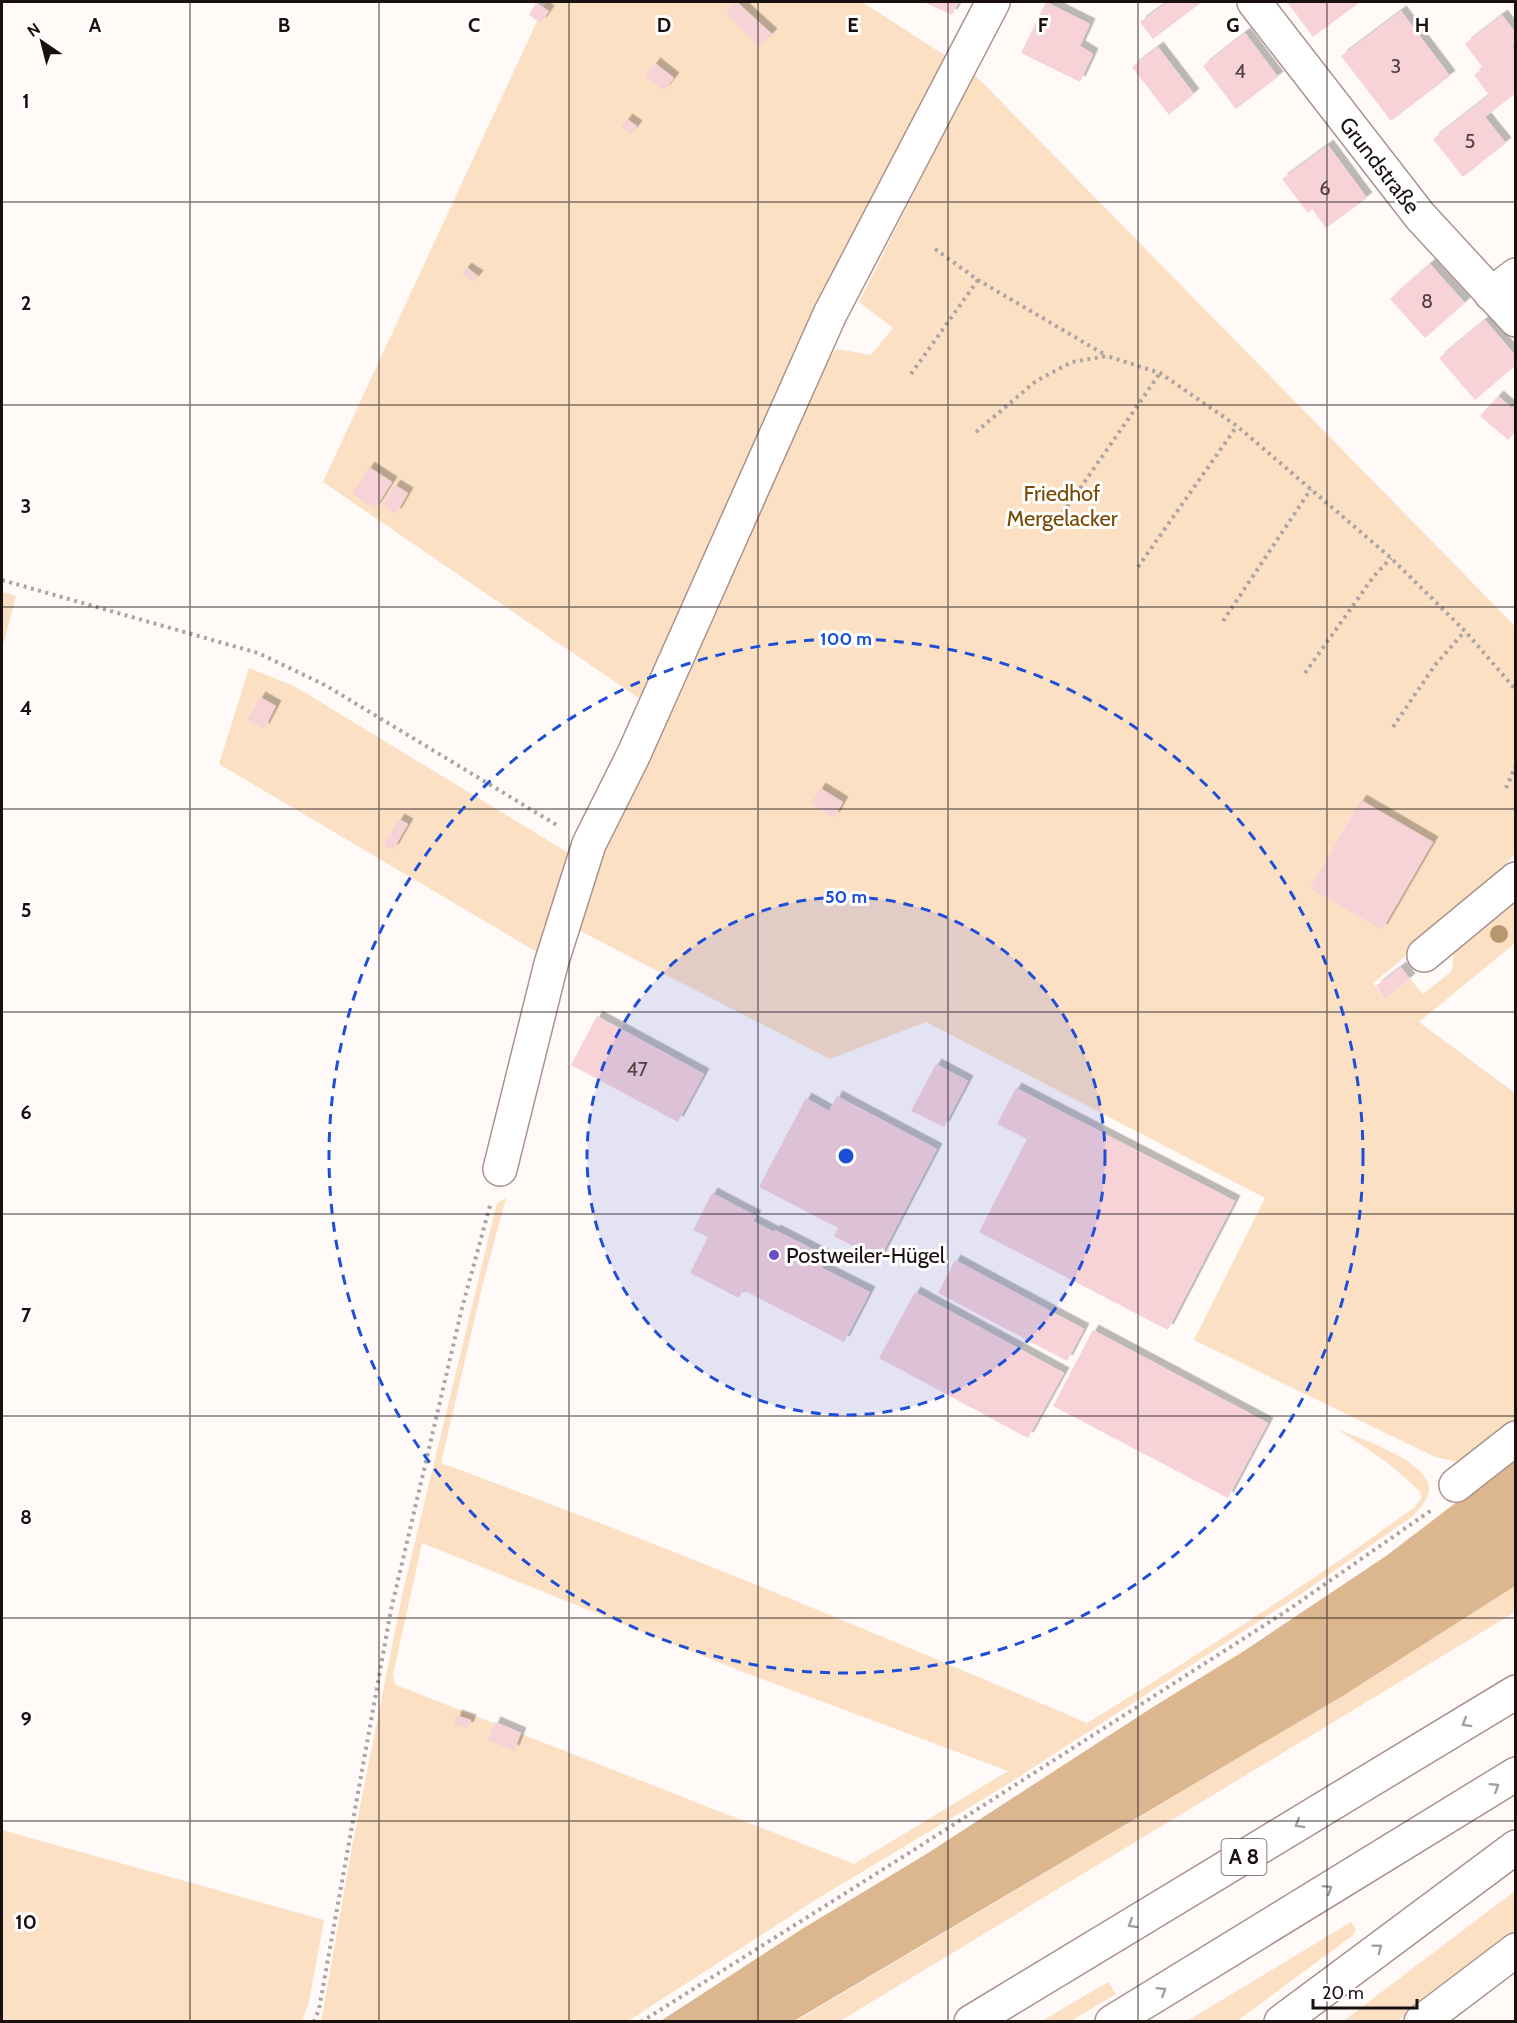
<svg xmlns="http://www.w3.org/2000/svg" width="1517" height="2023" viewBox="0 0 1517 2023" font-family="Cabin,sans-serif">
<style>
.green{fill:#fce0c3;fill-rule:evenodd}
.forest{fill:#dcb68e}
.building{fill:#f7d3d8;filter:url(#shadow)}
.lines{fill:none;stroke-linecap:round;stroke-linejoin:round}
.minor-casing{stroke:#ac928d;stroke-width:36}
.highway-casing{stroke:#ac928d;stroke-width:36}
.path{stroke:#aba4a3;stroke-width:4;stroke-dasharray:3 4.5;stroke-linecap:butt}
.minor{stroke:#fff;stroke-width:33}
.highway{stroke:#fff;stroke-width:33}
.tree{fill:#b59870}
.oneway{stroke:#a39f9f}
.grid{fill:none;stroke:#1a100f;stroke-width:1.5;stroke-opacity:0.55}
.ring{fill:none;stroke:#1d4ed8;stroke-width:3;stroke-dasharray:10 8}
.poi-dot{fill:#6c4dc6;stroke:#fff;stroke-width:2}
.labels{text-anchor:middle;stroke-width:6;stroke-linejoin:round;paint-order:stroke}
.number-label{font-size:20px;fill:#514141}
.shield{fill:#fff;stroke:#5f5857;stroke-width:1.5}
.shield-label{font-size:21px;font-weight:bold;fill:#1a100f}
.street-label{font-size:22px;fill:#1a100f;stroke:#fff}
.park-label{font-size:22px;fill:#784900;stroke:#fff}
.poi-label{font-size:22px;fill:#1a100f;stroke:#fff;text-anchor:start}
.grid-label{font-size:20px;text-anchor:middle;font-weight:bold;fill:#1a100f;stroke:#fff;stroke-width:6;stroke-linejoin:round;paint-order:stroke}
.centre{fill:#1d4ed8;stroke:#fff;stroke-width:3}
.ring-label{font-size:18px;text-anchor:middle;font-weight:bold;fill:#1d4ed8;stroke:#fff;stroke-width:6;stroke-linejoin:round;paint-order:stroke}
</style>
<defs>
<filter id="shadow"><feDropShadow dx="5.5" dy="-5.5" stdDeviation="0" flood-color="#0004"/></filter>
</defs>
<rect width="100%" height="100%" fill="#fff9f8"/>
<g class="green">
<path d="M546 2H862L949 58 646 703 323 482Z"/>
<path d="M974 74 1515 626V854L1462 910 1373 983 1385 999 1410 979 1423 994 1452 971 1455 939 1515 890V943L1419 1022 1515 1093V1431L1463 1463 1435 1457 1194 1340 1265 1198 926 1022 830 1059 572 927 631 782 810 373 837 349 871 355 893 328 859 302Z"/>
<path d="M2 592 16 596 2 649Z"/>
<path d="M249 668 294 686 567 852 575 863 542 955 219 764Z"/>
<path d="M506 1198 483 1283 441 1463C659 1543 874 1632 1087 1723 1199 1654 1309 1584 1415 1507L1421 1499V1493C1397 1467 1366 1448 1337 1429 1359 1438 1428 1461 1429 1488 1430 1499 1419 1509 1413 1516L1301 1594 1000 1789 817 1899 628 2021 321 2022 352 1847 403 1591 497 1203ZM422 1543 738 1670 1008 1771 854 1864 396 1685 393 1675Z"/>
<path d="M1515 1586V1612L840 2021 794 2022 1341 1697Z"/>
<path d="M2 1830 324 1920 309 2002 302 2021H2Z"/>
<path d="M1515 1891V1935L1398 2021 1342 2022Z"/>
<path d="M1351 1922 1356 1930 1352 1936 1237 2021H1187Z"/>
<path d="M1108 1982 1116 1994 1071 2021H1042Z"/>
</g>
<path class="forest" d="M1515 1454V1586L1341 1697 794 2021 659 2022 802 1929 928 1853 1153 1707 1244 1651 1386 1556 1500 1469Z"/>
<g class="building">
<path d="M737 2 772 34 759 47 726 13Z"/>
<path d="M924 2H959L952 15Z"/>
<path d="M1046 2 1090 24 1080 46 1093 54 1080 82 1021 53Z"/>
<path d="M1163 2H1202L1153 39 1140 22 1165 4Z"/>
<path d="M1287 2H1360L1313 37Z"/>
<path d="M536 3 549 11 541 23 529 15Z"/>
<path d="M1401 11 1450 76 1391 121 1341 56Z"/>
<path d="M1502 15 1516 33V43L1512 46 1516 51V93L1485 117 1506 143 1463 177 1433 139 1489 95 1474 75 1483 68 1465 44Z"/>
<path d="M1245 33 1278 77 1236 109 1203 66Z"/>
<path d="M1158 47 1194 94 1169 115 1132 67Z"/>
<path d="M655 63 674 78 664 91 645 76Z"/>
<path d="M627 119 637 126 631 134 621 127Z"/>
<path d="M1328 145 1367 198 1326 228 1312 209 1308 213 1282 179Z"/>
<path d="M1430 264 1465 303 1425 338 1390 299Z"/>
<path d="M466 268 478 276 473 282 462 273Z"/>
<path d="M1485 320 1516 356V365L1475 400 1439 358Z"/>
<path d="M1498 396 1512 408 1516 404V431L1508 440 1480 416Z"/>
<path d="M369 467 392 482 375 509 352 494Z"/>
<path d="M395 485 408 493 396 514 382 505Z"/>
<path d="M260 697 276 706 264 729 247 720Z"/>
<path d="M820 788 843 802 834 818 811 804Z"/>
<path d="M1361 800 1433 842 1382 930 1310 888Z"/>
<path d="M399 819 408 824 393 850 384 845Z"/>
<path d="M1401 967 1410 979 1385 999 1376 986Z"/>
<path d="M597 1016 704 1074 678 1122 571 1065Z"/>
<path d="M936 1064 968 1081 944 1127 911 1111Z"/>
<path d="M1016 1088 1235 1201 1168 1330 979 1232 1027 1139 997 1124Z"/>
<path d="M837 1096 937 1149 879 1260 834 1236 838 1228 759 1187 806 1098 829 1111Z"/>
<path d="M712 1193 756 1216 753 1221 774 1232 775 1230 828 1257 822 1268 870 1292 844 1342 743 1290 739 1298 690 1273 708 1237 693 1230Z"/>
<path d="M955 1260 1084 1329 1067 1361 938 1293Z"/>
<path d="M915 1292 1064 1373 1028 1438 879 1358Z"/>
<path d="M1093 1330 1268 1423 1228 1498 1053 1406Z"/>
<path d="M456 1715 471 1720 468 1728 454 1724Z"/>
<path d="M495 1722 521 1733 514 1751 487 1740Z"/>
</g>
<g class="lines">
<g class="minor-casing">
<g id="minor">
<path d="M1254 2 1420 216 1516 320"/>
<path d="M1491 294 1516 275"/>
<path d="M1424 955 1516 879"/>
<path d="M500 1169 551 964 589 844 633 756 830 314 993 2"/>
<path d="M1456 1485 1516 1438"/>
<path d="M1421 2022 1516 1950"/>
</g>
</g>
<g class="highway-casing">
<g id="highway">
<path d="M971 2022 1516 1692"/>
<path d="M1112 2022 1516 1774"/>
<path d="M1281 2022 1516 1847"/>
</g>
</g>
<g class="path">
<path d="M935 249 978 280 1107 356"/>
<path d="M911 374 978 280"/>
<path d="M976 432 1036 381 1072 362 1107 356 1160 373 1237 426 1391 558 1465 631 1516 690"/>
<path d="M1063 513 1160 373"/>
<path d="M1138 567 1237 426"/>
<path d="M2 580 258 653 325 685 560 827"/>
<path d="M1223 621 1311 489"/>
<path d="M1305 673 1374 576 1391 558"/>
<path d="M1393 727 1435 665 1465 631"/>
<path d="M1506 788 1516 765"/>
<path d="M314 2022 319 2009 391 1610 462 1308 491 1202"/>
<path d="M641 2022 920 1846 1285 1612 1433 1509"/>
</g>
<use href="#minor" class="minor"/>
<use href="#highway" class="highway"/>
</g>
<circle class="tree" cx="1499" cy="934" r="9"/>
<defs><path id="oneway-chevron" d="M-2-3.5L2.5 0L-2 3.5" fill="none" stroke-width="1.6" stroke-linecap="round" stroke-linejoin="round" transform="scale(1.5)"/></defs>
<g class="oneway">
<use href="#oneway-chevron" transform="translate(1466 1723) rotate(149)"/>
<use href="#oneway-chevron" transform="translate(1495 1787) rotate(-32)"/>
<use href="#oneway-chevron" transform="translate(1299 1824) rotate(149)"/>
<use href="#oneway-chevron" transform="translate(1328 1889) rotate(-32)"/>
<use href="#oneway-chevron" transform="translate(1132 1924) rotate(149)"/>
<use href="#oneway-chevron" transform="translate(1378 1948) rotate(-37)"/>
<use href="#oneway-chevron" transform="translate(1162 1991) rotate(-32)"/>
</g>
<path class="grid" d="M190 2V2022M379 2V2022M569 2V2022M758 2V2022M948 2V2022M1138 2V2022M1327 2V2022M2 202H1516M2 405H1516M2 607H1516M2 809H1516M2 1012H1516M2 1214H1516M2 1416H1516M2 1618H1516M2 1821H1516"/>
<circle cx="846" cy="1156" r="259" fill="#1d4ed8" fill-opacity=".12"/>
<g class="ring">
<circle cx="846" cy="1156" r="259"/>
<circle cx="846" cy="1156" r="517"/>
</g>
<circle class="poi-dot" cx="774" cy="1255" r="6"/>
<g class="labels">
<g class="number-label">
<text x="1396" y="73">3</text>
<text x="1240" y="78">4</text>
<text x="1470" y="148">5</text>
<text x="1325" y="195">6</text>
<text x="1427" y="308">8</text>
<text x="637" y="1076">47</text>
</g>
<rect class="shield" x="1221.5" y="1839" width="45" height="36" rx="4.5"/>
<g class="shield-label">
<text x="1244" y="1864">A 8</text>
</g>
<g class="street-label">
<text transform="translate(1380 165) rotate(52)" y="8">Grundstraße</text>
</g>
<g class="park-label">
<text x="1062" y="501">Friedhof<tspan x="1062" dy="25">Mergelacker</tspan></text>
</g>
<g class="poi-label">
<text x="786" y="1263">Postweiler-Hügel</text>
</g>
</g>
<g class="grid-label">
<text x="95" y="32">A</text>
<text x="284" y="32">B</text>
<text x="474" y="32">C</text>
<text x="664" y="32">D</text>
<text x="853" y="32">E</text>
<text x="1043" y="32">F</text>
<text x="1233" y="32">G</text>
<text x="1422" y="32">H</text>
<text x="26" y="108">1</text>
<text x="26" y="310">2</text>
<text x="26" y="513">3</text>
<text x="26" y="715">4</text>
<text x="26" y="917">5</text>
<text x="26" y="1119">6</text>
<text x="26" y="1322">7</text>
<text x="26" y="1524">8</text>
<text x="26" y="1726">9</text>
<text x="26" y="1929">10</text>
</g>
<circle cx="846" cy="1156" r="9" class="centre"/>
<g class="ring-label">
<text x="846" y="645">100 m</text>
<text x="846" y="903">50 m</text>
</g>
<rect width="1517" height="2023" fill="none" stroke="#1a100f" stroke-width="6"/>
<g transform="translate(42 42) rotate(325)" stroke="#ffffff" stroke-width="4.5" paint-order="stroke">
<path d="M0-4.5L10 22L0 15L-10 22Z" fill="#1a100f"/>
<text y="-9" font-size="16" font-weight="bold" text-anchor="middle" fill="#1a100f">N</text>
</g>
<path d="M1313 1999v9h104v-9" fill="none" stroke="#1a100f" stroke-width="3"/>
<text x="1322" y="1999" font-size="18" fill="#1a100f" stroke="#ffffff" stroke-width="4.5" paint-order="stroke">20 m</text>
</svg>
